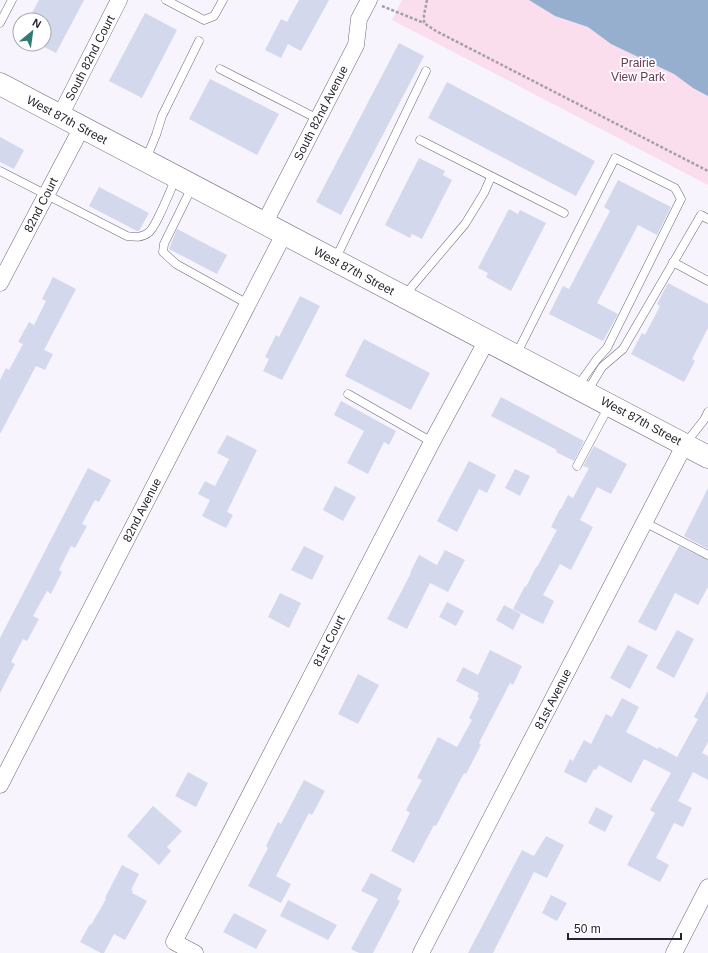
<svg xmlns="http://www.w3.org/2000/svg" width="708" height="953" viewBox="0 0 708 953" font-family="Arial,sans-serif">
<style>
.green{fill:#fbdeed}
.water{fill:#97afce}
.building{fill:#d4d8ed}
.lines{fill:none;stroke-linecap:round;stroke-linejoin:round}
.service-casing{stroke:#6e687b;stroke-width:9}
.minor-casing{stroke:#6e687b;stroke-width:17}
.secondary-casing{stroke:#6e687b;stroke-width:23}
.path{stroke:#a3a0a9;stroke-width:2.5;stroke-dasharray:3 2;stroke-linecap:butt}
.service{stroke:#fff;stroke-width:8}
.minor{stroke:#fff;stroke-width:16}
.secondary{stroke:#fff;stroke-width:22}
.labels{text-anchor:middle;stroke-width:3.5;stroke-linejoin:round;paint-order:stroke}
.street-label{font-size:12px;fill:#26242c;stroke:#fff}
.park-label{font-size:12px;fill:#6b3855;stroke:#fff}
</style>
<rect width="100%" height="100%" fill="#f7f4fd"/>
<path class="green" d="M402 0H708V185L392 20Z"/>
<path class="water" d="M529 0H708V96L693 88 674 74 611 44 588 27 555 16Z"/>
<g class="building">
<path d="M39 0H84L56 53 44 47V20H28Z"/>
<path d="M299 0H329L301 51 288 44 281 58 265 50 281 19 287 22Z"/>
<path d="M145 13 177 30 142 98 109 81Z"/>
<path d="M399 43 424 56 341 215 316 202Z"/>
<path d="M210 79 279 114 257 155 189 119Z"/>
<path d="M447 82 595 161 576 196 428 118Z"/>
<path d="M0 137 24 150 14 169 0 162Z"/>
<path d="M419 158 445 171 443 175 452 180 422 239 412 234 410 238 385 225Z"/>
<path d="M618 180 671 207 657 235 638 225 597 303 618 314 603 341 549 314 563 286 569 289 610 211 604 207Z"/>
<path d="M99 187 149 213 139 231H137L89 206Z"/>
<path d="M509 209 518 214 520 210 546 223 511 291 486 277 488 273 478 268Z"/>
<path d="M177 229 227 255 217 274 169 249Z"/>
<path d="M53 277 76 289 44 350 53 354 45 370 36 366 0 434V380L6 368 9 370 23 344 18 342 29 322 34 325 46 301 42 299Z"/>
<path d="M668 283 708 304V328L692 359 695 361 684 382 631 354 642 333 645 335 660 306 657 304Z"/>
<path d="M300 296 320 306 282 380 263 371 269 359 265 357 276 335 279 337Z"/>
<path d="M364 339 430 373 411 410 345 376Z"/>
<path d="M501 397 584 441 574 461 556 452 557 450 491 416Z"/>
<path d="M341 401 396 431 389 445 384 442 368 474 347 463 364 431 334 415Z"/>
<path d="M227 435 257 450 227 512 233 515 226 528 202 516 210 500 198 494 205 481 215 486 229 459 217 453Z"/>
<path d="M594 446 627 464 611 494 597 487 580 520 593 527 571 570 560 564 543 595 554 601 543 624 513 609 525 586 526 587 536 567H537L557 530 551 527 560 509H561L568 495 573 498 589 468 583 466Z"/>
<path d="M469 461 496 475 487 493 479 489 457 532 437 521Z"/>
<path d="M88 468 111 480 99 502 95 500 82 524 87 526 75 548 71 546 59 570 62 572 51 594 47 591 33 616 39 619 27 641 23 639 11 662 15 664 0 693V638Z"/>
<path d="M515 469 530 476 520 496 505 488Z"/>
<path d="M335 486 356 497 343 521 323 510Z"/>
<path d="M708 488V549L684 536Z"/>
<path d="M304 546 324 556 312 580 291 570Z"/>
<path d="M679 546 708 560V587L698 605 675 593 656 631 638 622Z"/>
<path d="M445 550 465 560 448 592 430 583 407 629 387 619 411 573H410L419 555 437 565Z"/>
<path d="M280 593 301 603 289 628 268 617Z"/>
<path d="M447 602 464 611 456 626 439 617Z"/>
<path d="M504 605 521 614 513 630 496 620Z"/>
<path d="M677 630 694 639 674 678 656 668Z"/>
<path d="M628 645 648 655 630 689 610 678Z"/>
<path d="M490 650 522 666 513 685 510 683 479 743 481 745 466 774 464 773 436 826 434 825 414 863 391 851 410 813 406 810 422 780 417 778 438 737 457 747 472 720 469 718 479 698 477 697 479 693 456 681 463 667 478 675Z"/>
<path d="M358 674 379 685 358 724 338 714Z"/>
<path d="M708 691V742L702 753 708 756V780L693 772 678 801 692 808 683 827 674 823 656 858 669 865 660 882 627 865 655 813 650 810 671 773 644 759 631 783 599 765 596 770 594 769 586 783 564 772 570 759 573 761 584 740 591 744 606 714 612 717 622 698 639 707 626 732 658 749 659 747 677 757 698 719 694 717Z"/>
<path d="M188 772 208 783 196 807 175 796Z"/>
<path d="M304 780 325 791 312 815 309 813 276 876 291 884 281 903 248 886 268 848 266 846 278 822 281 824Z"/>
<path d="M153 806 182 831 167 847 171 851 159 865 127 836Z"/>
<path d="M596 807 613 816 605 832 588 823Z"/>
<path d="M546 836 564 845 547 878 534 872 493 953H468L522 850 534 856Z"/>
<path d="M122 865 139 874 131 890 133 891 132 893 147 901 125 940 114 934 104 953H101L80 942 90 924 91 925 106 899 105 898Z"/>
<path d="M371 873 402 889 397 899 400 901 373 953H359L351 949 378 899 361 891Z"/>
<path d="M551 895 567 903 557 921 542 913Z"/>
<path d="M288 900 337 925 328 940 280 916Z"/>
<path d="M234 913 267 930 256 949 223 932Z"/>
</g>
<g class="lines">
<g class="service-casing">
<g id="service">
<path d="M166 0 204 20 214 16 223 0"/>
<path d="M0 23 12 0"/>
<path d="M220 69 318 119"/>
<path d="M420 140 564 213"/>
<path d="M146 159 156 135 162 116 199 41"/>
<path d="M0 171 127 236C135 237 141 238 148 233 156 228 171 188 176 178"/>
<path d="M192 187 164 244 163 252 176 264 248 304"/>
<path d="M335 260 426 71"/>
<path d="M673 262 708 281"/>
<path d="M404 296 465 224 484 193 491 177"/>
<path d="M516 355 615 158 675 188 681 199 607 348 597 359 577 387"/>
<path d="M587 392 602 367 623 349 701 215 708 219"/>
<path d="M348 394 432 442"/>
<path d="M685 444 704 420 708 412"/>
<path d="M577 466 609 406"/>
<path d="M644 522 708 555"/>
</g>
</g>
<g class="minor-casing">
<g id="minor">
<path d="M60 116 119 0"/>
<path d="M264 224 356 45 359 19 369 0"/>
<path d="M0 283 82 127"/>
<path d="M0 785 284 234"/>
<path d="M195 953 174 942 432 442 487 340"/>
<path d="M421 953 685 444"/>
<path d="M674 953 708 887"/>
</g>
</g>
<g class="secondary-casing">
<path id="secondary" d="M0 84 708 457"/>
</g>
<g class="path">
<path d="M427 0 424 15V23L436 31 708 171"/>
<path d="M382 6 424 23"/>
</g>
<use href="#service" class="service"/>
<use href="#minor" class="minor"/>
<use href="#secondary" class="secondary"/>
</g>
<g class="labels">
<g class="street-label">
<text transform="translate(90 58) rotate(-63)" y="4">South 82nd Court</text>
<text transform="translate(321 113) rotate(-63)" y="4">South 82nd Avenue</text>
<text transform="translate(67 120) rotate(28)" y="4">West 87th Street</text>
<text transform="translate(41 205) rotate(-63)" y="4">82nd Court</text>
<text transform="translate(354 271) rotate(28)" y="4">West 87th Street</text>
<text transform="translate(641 421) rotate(28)" y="4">West 87th Street</text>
<text transform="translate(142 510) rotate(-63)" y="4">82nd Avenue</text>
<text transform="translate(329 641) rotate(-63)" y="4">81st Court</text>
<text transform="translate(553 699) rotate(-63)" y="4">81st Avenue</text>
</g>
<g class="park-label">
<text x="638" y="67">Prairie<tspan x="638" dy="14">View Park</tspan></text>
</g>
</g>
<g transform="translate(32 32) rotate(29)"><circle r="19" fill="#ffffff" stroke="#a8a7ab"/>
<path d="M0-3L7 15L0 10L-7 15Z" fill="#327a72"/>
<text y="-6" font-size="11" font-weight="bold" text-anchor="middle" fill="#26242c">N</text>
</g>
<path d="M568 933v6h113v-6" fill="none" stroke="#26242c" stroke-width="2"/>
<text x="574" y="933" font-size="12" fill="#26242c" stroke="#ffffff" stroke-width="3" paint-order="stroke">50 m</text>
</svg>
